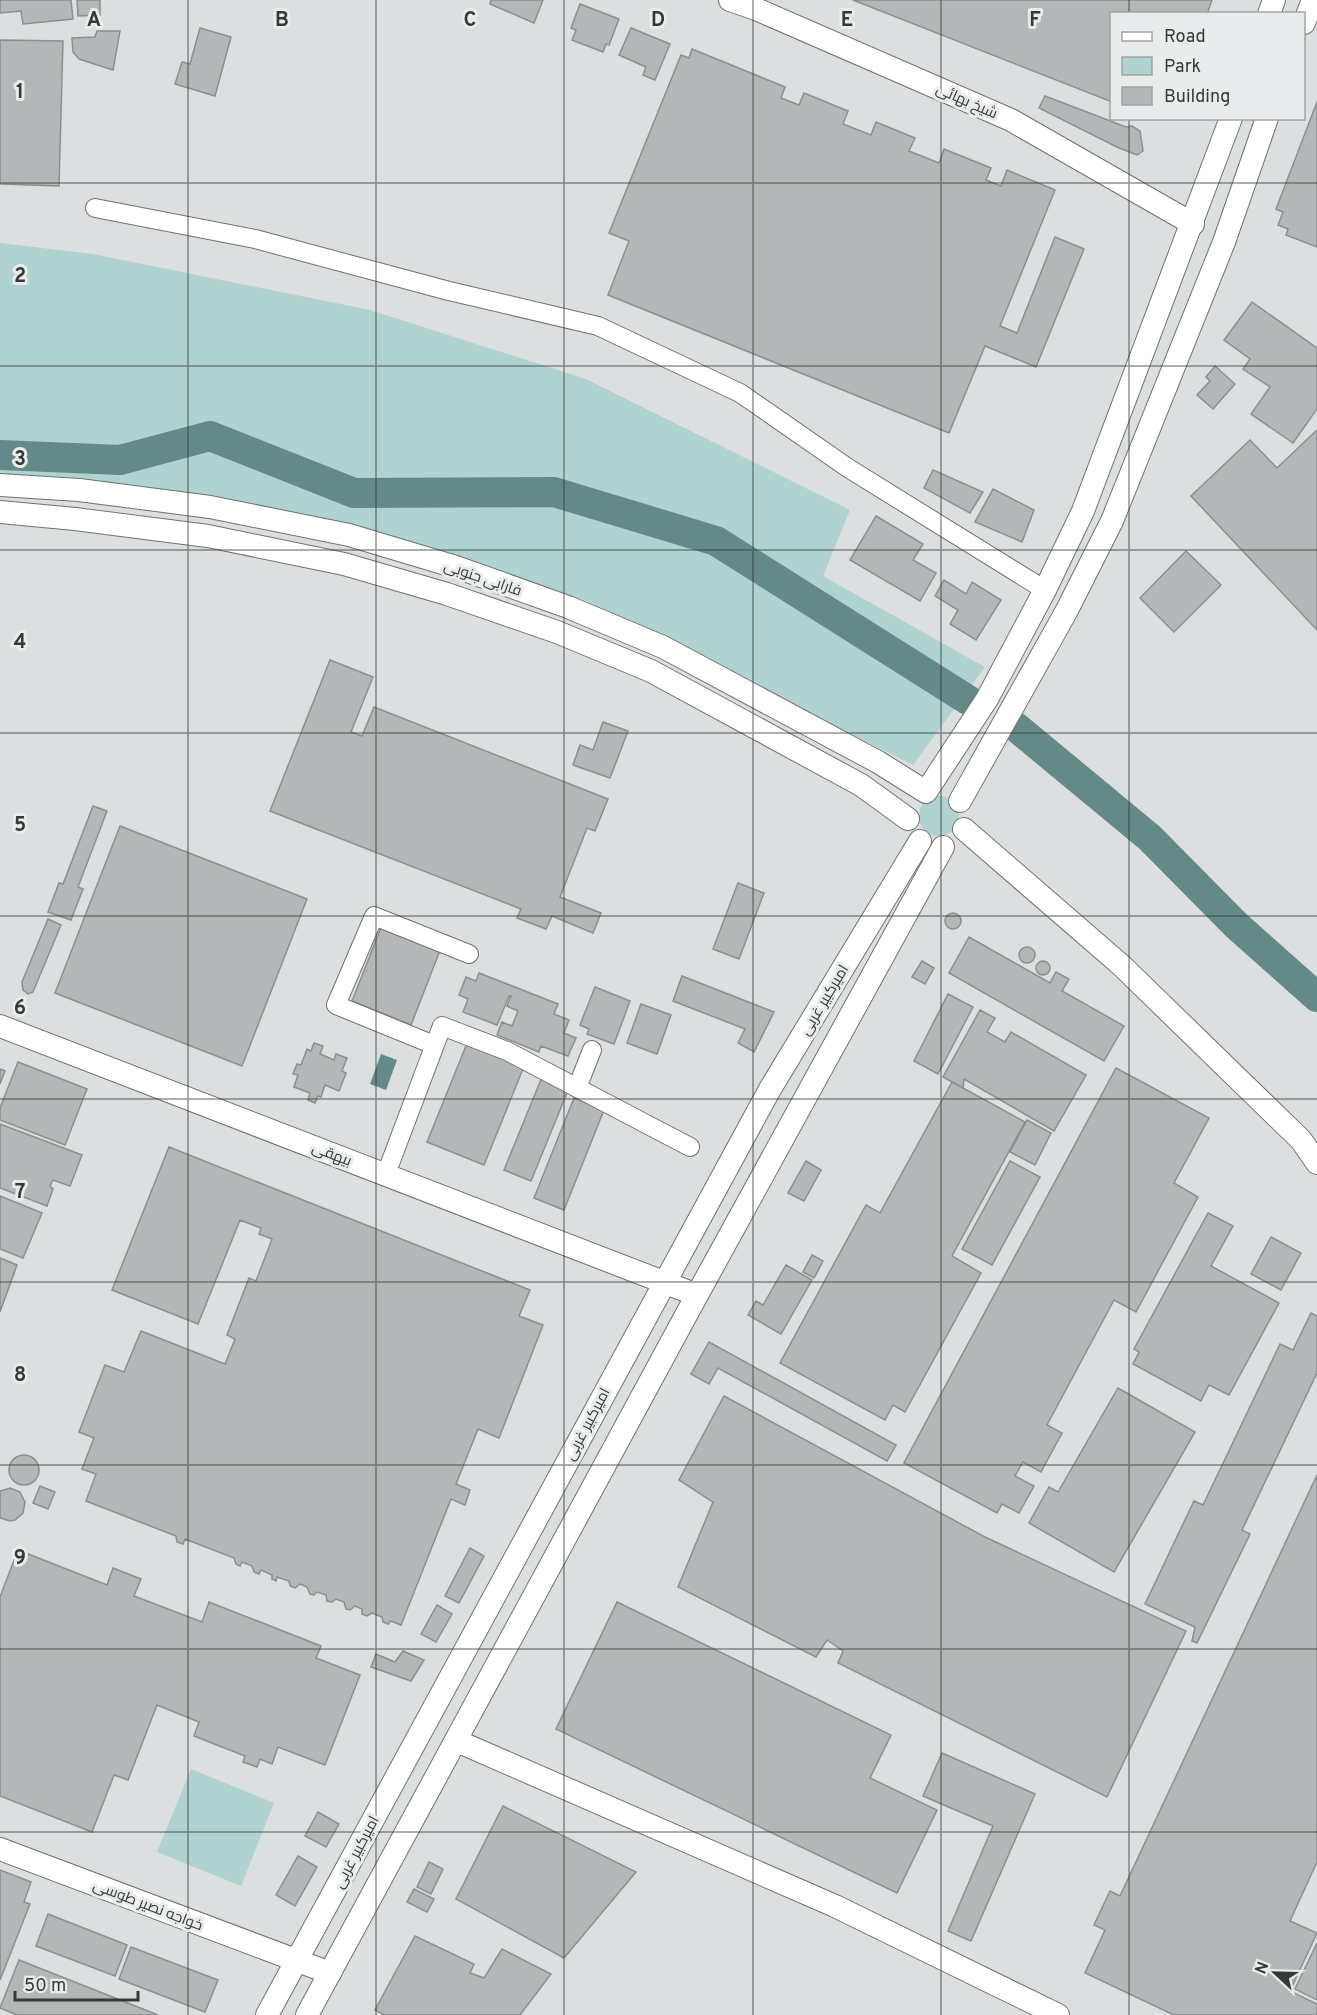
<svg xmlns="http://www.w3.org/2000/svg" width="1317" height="2015" viewBox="0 0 1317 2015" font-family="Overpass,Cairo,sans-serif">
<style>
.green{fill:#b0d2d1}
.water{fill:#648989}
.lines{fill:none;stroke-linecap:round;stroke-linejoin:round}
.river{stroke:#648989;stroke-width:30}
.building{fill:#b4b7b7;stroke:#8b8f8f;stroke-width:1.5}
.minor-casing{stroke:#6e7271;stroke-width:20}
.tertiary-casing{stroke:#6e7271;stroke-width:24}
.minor{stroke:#fff;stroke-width:18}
.tertiary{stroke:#fff;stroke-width:22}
.grid{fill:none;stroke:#373838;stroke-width:1.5;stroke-opacity:0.55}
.labels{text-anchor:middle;stroke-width:6;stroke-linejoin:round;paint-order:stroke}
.street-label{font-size:15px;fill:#373838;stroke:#e8ecec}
.grid-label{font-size:20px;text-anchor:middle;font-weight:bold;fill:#373838;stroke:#e8ecec;stroke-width:6;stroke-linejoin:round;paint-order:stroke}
</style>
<rect width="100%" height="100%" fill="#dbdfdf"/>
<g class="green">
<path d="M0 243 93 254 370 310 586 379 850 510 823 576 985 667 913 765 587 601 409 546 0 477Z"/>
<circle cx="939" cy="816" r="20"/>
<path d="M191 1769 274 1803 241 1886 157 1852Z"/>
</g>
<path class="water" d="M381 1054 397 1060 386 1090 370 1084Z"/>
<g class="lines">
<g class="river">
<path d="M0 455 120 460 210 436 354 493 554 492 716 541 968 700"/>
<path d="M1016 727 1150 838 1236 925 1317 997"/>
</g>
</g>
<g class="building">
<path d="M0 0H71L73 19 23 24 21 11 0 13Z"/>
<path d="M77 0H100V15L78 16Z"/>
<path d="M491 0H543L534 23 490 4Z"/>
<path d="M853 0H1212L1207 14H1112V102Z"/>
<path d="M580 4 619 19 609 45 606 44 603 52 572 40 576 30 571 28Z"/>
<path d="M200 28 231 37 215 96 175 84 182 62 190 64Z"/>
<path d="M631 28 670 44 655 80 643 75 646 67 619 55Z"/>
<path d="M97 31H120L113 70 79 59 73 52 72 38 95 37Z"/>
<path d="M0 40 63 41 59 186 0 184Z"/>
<path d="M692 49 785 87 781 98 799 105 804 93 848 111 843 124 871 135 876 122 915 138 909 151 939 163 944 149 991 168 986 180 1001 186 1007 170 1055 190 1000 326 1017 333 1055 237 1084 249 1036 367 985 346 949 433 608 295 629 241 609 233 681 55 689 58Z"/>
<path d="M1045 96 1126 127 1132 126 1140 131 1143 151 1137 155 1119 148 1039 108Z"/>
<path d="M1317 102V247L1286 235 1288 229 1278 225 1283 212 1276 209Z"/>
<path d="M1252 302 1317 348V409L1293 443 1251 414 1270 387 1243 369 1250 359 1224 340Z"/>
<path d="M1215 366 1235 384 1213 409 1197 395 1210 381 1206 377Z"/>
<path d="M1317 430V630L1191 496 1250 440 1277 468Z"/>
<path d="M933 470 983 492 970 513 924 488Z"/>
<path d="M993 489 1034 510 1022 542 975 522Z"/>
<path d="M876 516 923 544 913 560 936 573 920 601 850 560Z"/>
<path d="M1186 551 1221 585 1174 632 1140 598Z"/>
<path d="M944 580 966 594 972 582 1001 600 976 640 950 624 958 610 935 596Z"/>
<path d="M330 660 373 677 351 732 362 736 374 707 608 799 595 831 587 828 560 897 601 913 593 933 552 916 546 929 517 918 521 909 270 811Z"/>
<path d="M603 722 628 731 610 778 573 765 580 745 593 750Z"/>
<path d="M93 806 107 811 78 887 83 889 71 920 48 912 59 883 63 884Z"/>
<path d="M120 826 307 899 242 1066 55 993Z"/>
<path d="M738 883 764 893 739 959 713 949Z"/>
<circle cx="953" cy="921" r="8"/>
<path d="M48 919 61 925 33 992 28 994 23 990 22 982Z"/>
<path d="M382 925 441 948 411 1025 352 1001Z"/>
<path d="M969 937 1050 983 1056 972 1069 979 1062 991 1124 1026 1104 1061 949 973Z"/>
<circle cx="1027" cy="955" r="8"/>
<circle cx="1043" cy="968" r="7"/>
<path d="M922 961 934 968 925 984 912 977Z"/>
<path d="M479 973 558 1004 554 1014 569 1020 564 1033 576 1038 568 1056 541 1046 539 1052 497 1035 502 1022 512 1026 518 1011 507 1006 511 996H509L497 1025 463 1012 468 999 459 995 466 977 476 981Z"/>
<path d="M682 976 774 1012 754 1052 738 1043 745 1029 673 1001Z"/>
<path d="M595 987 630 1001 614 1044 587 1034 589 1029 580 1025Z"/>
<path d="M948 994 973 1007 938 1074 914 1061Z"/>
<path d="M641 1004 671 1015 657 1054 627 1043Z"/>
<path d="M980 1010 995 1018 987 1032 1005 1042 1011 1032 1086 1075 1054 1131 964 1079 963 1088 943 1077Z"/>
<path d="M468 1041 525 1064 484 1165 427 1142Z"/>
<path d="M314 1043 323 1046 320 1054 334 1060 336 1054 347 1058 342 1071 346 1073 339 1091 325 1085 321 1097 318 1096 315 1103 308 1100 310 1093 294 1087 298 1075 293 1074 297 1064 301 1065 307 1049 311 1051Z"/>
<path d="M18 1062 87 1089 65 1145 0 1120V1108Z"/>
<path d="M1116 1068 1209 1118 1174 1183 1198 1197 1136 1312 1114 1300 1047 1425 1062 1433 1041 1472 1023 1462 1015 1476 1034 1486 1019 1513 1002 1504 997 1513 904 1463Z"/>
<path d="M0 1069 5 1071 0 1084Z"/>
<path d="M542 1077 569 1088 531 1181 504 1170Z"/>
<path d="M952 1082 1025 1122 952 1256 981 1273 905 1412 893 1405 885 1420 780 1363 866 1205 880 1213Z"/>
<path d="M574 1098 604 1110 564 1210 534 1198Z"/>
<path d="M1027 1120 1051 1133 1035 1165 1010 1152Z"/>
<path d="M0 1124 82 1155 70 1186 53 1180 50 1186 53 1189 47 1206 0 1188Z"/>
<path d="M169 1147 530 1290 519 1316 543 1325 499 1438 478 1429 456 1484 470 1490 465 1505 451 1499 401 1625 391 1621 388 1624 383 1622 382 1617 372 1613 367 1616 362 1614V1609L355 1606 350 1610 346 1609 344 1602 336 1599 332 1602 327 1601 326 1595 317 1592 314 1595 310 1594 307 1587 300 1584 295 1588 290 1586 289 1581 277 1577 276 1581 272 1579V1575L261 1570 259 1574 254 1572 252 1566 242 1562 240 1566 236 1564 234 1558 185 1539 183 1544 177 1542 176 1536 86 1501 96 1474 82 1469 94 1438 79 1432 105 1365 124 1372 141 1331 225 1364 235 1339 227 1335 249 1278 256 1281 272 1239 259 1234 261 1228 240 1220 198 1324 112 1290Z"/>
<path d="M806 1161 821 1170 804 1201 788 1193Z"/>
<path d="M1010 1161 1040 1177 992 1265 962 1249Z"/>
<path d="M0 1196 42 1213 23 1258 0 1249Z"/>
<path d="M1208 1213 1233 1226 1211 1266 1279 1303 1229 1395 1209 1385 1201 1401 1133 1364 1139 1352 1134 1349Z"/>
<path d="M1271 1237 1301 1253 1281 1290 1251 1274Z"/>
<path d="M812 1255 823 1261 814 1278 803 1272Z"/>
<path d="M0 1258 17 1265 0 1312Z"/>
<path d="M786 1265 812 1280 781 1334 748 1315 756 1301 763 1305Z"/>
<path d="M1311 1313 1317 1316V1373L1242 1530 1250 1534 1197 1643 1192 1641 1195 1627 1145 1604 1194 1501 1203 1505 1280 1344 1293 1350Z"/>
<path d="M709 1342 896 1445 887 1461 718 1368 709 1384 691 1374Z"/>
<path d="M1118 1388 1195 1432 1114 1572 1029 1523 1049 1487 1058 1492Z"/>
<path d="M724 1396 985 1537 1186 1631 1107 1797 838 1663 843 1651 827 1640 816 1657 678 1587 713 1502 679 1480Z"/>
<circle cx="24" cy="1470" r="15"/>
<path d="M1317 1475V1862L1290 1921 1317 1933 1290 1991 1317 2004V2015H1174L1085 1973 1105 1930 1094 1925 1110 1891 1120 1896Z"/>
<path d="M40 1486 55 1492 48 1509 33 1503Z"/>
<path d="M10 1488 20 1492 25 1502 23 1513 15 1520 10 1521 0 1518V1491Z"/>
<path d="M470 1548 484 1556 459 1603 445 1596Z"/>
<path d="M18 1550 107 1585 113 1568 141 1579 134 1596 202 1622 209 1602 321 1646 316 1658 360 1675 325 1765 278 1747 272 1764 260 1759 257 1767 243 1762 245 1756 194 1736 199 1722 157 1705 128 1780 114 1775 92 1832 0 1796V1597Z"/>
<path d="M617 1602 891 1735 870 1778 937 1810 897 1893 556 1729Z"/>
<path d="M437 1605 452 1614 436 1642 421 1634Z"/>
<path d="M403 1651 424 1660 411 1681 371 1667 376 1654 395 1662Z"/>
<path d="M942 1753 1035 1794 971 1941 948 1931 993 1826 923 1796Z"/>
<path d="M503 1806 636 1872 564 1958 456 1899Z"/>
<path d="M318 1812 339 1824 326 1847 305 1836Z"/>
<path d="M298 1856 317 1867 295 1906 276 1895Z"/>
<path d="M429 1862 443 1869 431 1894 417 1887Z"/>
<path d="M0 1870 31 1882 24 1902 30 1904 0 1980Z"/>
<path d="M414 1889 434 1899 427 1912 407 1902Z"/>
<path d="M48 1914 127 1945 115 1976 36 1946Z"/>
<path d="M415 1936 474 1964 470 1973 484 1978 502 1949 551 1974 520 2015H384L375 2010Z"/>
<path d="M1317 1943V2000L1295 1989Z"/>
<path d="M131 1947 218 1980 205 2012 119 1979Z"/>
<path d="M19 1960 158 2015H17L0 2008Z"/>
</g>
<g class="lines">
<g class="minor-casing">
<g id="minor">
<path d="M95 208 255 239 449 291 598 326 740 393 848 468 1045 590"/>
<path d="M434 1045 336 1005 374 916 469 954"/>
<path d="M577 1088 592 1050"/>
<path d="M386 1174 442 1026 507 1051 690 1147"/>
</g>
</g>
<g class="tertiary-casing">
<g id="tertiary">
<path d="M730 0 756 9 1011 120 1193 224"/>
<path d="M1269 14 1274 0"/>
<path d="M1304 23 1313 0"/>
<path d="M0 485 79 490 210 507 349 535 456 567 568 607 663 647 878 762 926 792 987 699 1045 590 1083 511 1231 118"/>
<path d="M0 512 75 519 208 536 344 564 447 594 557 632 651 671 861 785 908 819"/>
<path d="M960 801 1066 612 1112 521 1224 242 1267 118"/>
<path d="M964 829 1121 965 1301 1140 1317 1163"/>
<path d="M0 1026 697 1295"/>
<path d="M457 1741 835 1906 1058 2015"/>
<path d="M0 1849 330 1973"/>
<path d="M267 2015 770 1089 920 841"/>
<path d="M307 2015 691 1306 943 847"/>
</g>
</g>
<use href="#minor" class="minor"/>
<use href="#tertiary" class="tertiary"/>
</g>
<path class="grid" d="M188 0V2015M376 0V2015M564 0V2015M753 0V2015M941 0V2015M1129 0V14M1129 118V2015M0 183H1317M0 366H1317M0 550H1317M0 733H1317M0 916H1317M0 1099H1317M0 1282H1317M0 1465H1317M0 1649H1317M0 1832H1317"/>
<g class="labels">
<g class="street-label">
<text transform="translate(967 101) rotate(24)" y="5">شیخ بهائی</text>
<text transform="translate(483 578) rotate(19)" y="5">فارابی جنوبی</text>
<text transform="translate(824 1000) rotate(-59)" y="5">امیرکبیر غربی</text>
<text transform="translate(332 1154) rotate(21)" y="5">بیهقی</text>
<text transform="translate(587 1424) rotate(-62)" y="5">امیرکبیر غربی</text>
<text transform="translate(356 1852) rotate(-62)" y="5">امیرکبیر غربی</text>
<text transform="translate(148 1905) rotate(21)" y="5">خواجه نصیر طوسی</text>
</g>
</g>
<g class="grid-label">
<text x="94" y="26">A</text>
<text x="282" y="26">B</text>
<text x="470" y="26">C</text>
<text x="658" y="26">D</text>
<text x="847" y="26">E</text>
<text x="1035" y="26">F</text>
<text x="20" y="98">1</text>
<text x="20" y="282">2</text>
<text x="20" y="465">3</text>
<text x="20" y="648">4</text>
<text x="20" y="831">5</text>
<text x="20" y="1014">6</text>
<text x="20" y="1198">7</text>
<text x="20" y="1381">8</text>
<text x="20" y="1564">9</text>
</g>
<rect x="1110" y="12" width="195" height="108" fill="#e8ecec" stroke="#a1a4a4" stroke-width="1.5"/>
<rect x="1122" y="32" width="30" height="9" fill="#ffffff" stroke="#a1a4a4" stroke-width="1.5"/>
<text x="1164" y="42" font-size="18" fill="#373838">Road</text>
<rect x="1122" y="57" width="30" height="18" fill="#b0d2d1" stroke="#a1a4a4" stroke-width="1.5"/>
<text x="1164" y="72" font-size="18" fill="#373838">Park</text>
<rect x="1122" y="87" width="30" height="18" fill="#b4b7b7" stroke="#a1a4a4" stroke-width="1.5"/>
<text x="1164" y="102" font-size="18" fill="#373838">Building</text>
<g transform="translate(1275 1973) rotate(292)" stroke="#e8ecec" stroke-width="4.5" paint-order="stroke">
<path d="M0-4.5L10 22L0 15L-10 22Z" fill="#373838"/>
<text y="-9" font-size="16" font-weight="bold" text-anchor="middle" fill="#373838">N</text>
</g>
<path d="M15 1991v9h123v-9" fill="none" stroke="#373838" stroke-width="3"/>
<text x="24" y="1991" font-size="18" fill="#373838" stroke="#e8ecec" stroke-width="4.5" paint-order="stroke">50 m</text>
</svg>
